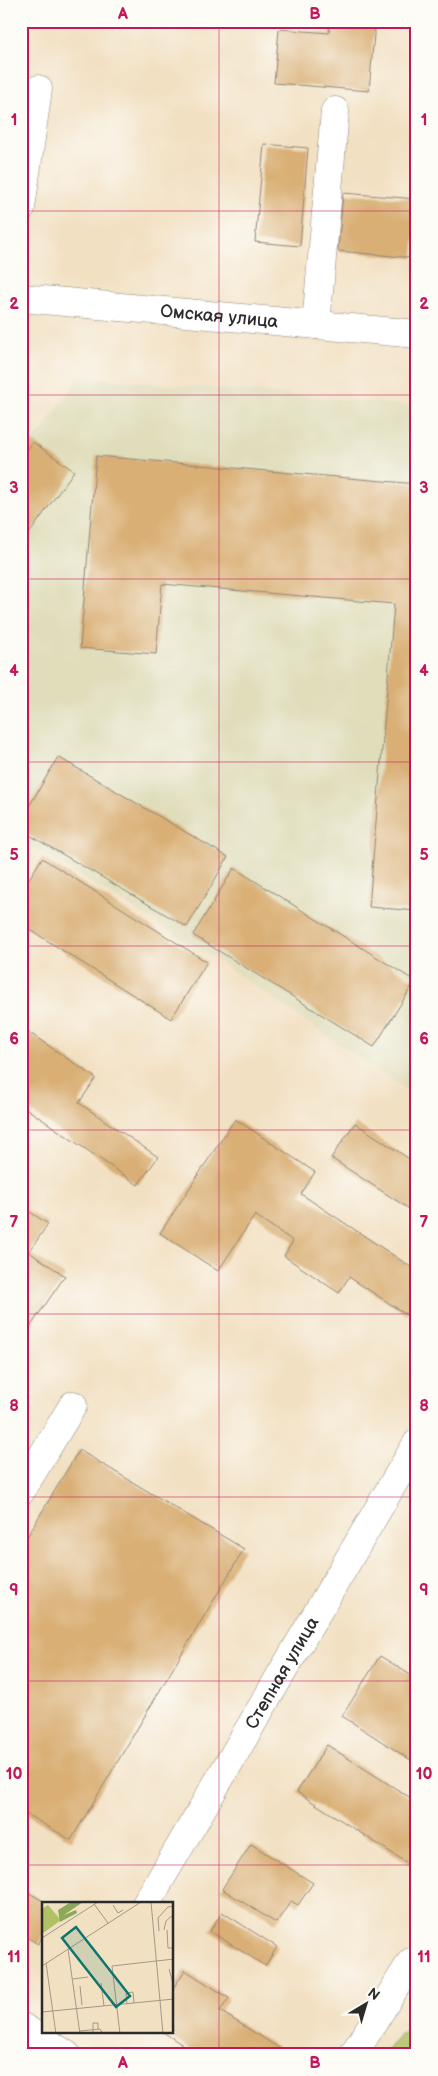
<svg xmlns="http://www.w3.org/2000/svg" width="438" height="2076" viewBox="0 0 438 2076" font-family="'Balsamiq Sans',sans-serif">
<style>
.built{fill:#e0ddbb}
.green{fill:#b0c265;stroke:#6e7648}
.building{fill:#d9af75}
.lines{fill:none;stroke-linecap:round;stroke-linejoin:round}
.minor-casing{stroke:#8e8676;stroke-width:29}
.major-casing{stroke:#8e8676;stroke-width:29}
.minor{stroke:#fff;stroke-width:28}
.major{stroke:#fff;stroke-width:28}
.grid{fill:none;stroke:#c2185b;stroke-width:1;stroke-opacity:0.55}
.labels{text-anchor:middle;stroke-width:4;stroke-linejoin:round;paint-order:stroke}
.street-label{font-size:18px;fill:#2b2b2b;stroke:#fdfcf7}
.inset-road{fill:none;stroke:#a29886;stroke-width:1}
.view{fill:#0f766e;fill-opacity:0.15;stroke:#0f766e;stroke-width:2.5}
.inset-edge{fill:none;stroke:#2b2b2b;stroke-width:2.5}
.neatline{fill:none;stroke:#c2185b;stroke-width:2}
.grid-label{font-size:16px;text-anchor:middle;font-weight:bold;fill:#c2185b}
</style>
<rect width="100%" height="100%" fill="#fdfcf7"/>
<filter id="ink" filterUnits="userSpaceOnUse"><feTurbulence type="fractalNoise" baseFrequency=".02" numOctaves="2"/><feDisplacementMap in="SourceGraphic" scale="10" xChannelSelector="R" yChannelSelector="G"/><feConvolveMatrix kernelMatrix="1 2 1 2 8 2 1 2 1" color-interpolation-filters="sRGB"/></filter>
<filter id="wash" filterUnits="userSpaceOnUse"><feTurbulence type="fractalNoise" baseFrequency=".0096" numOctaves="4" result="noise"/><feDisplacementMap in="SourceGraphic" scale="20" xChannelSelector="R" yChannelSelector="G"/><feGaussianBlur stdDeviation="1.12" result="paint"/><feColorMatrix in="noise" values="0 0 0 0 0 0 0 0 0 0 0 0 0 0 0 0 0 1.4 0 .05"/><feComposite in="paint" operator="in"/></filter>
<g filter="url(#wash)">
<rect width="100%" height="100%" fill="#f2e0c2"/>
<path class="built" d="M79 377 417 406V1097L211 956 21 840V459Z"/>
<path class="green" d="M417 2028V2055H383L401 2033Z"/>
<g id="blocks">
<g class="building">
<path d="M330 21 375 23 369 91 274 83 279 29 329 33Z"/>
<path d="M264 144 308 148 300 246 255 242Z"/>
<path d="M343 193 417 199 413 258 338 251Z"/>
<path d="M33 442 74 471 21 545V459Z"/>
<path d="M96 456 417 484V911L369 907 394 604 162 584 156 654 80 648Z"/>
<path d="M58 757 228 857 187 927 21 830V820Z"/>
<path d="M42 858 207 962 171 1019 21 924V892Z"/>
<path d="M234 868 415 981 374 1047 193 935Z"/>
<path d="M21 1027 96 1078 79 1103 158 1157 138 1185 21 1105Z"/>
<path d="M235 1119 315 1172 301 1194 417 1271V1300L407 1315 349 1277 339 1293 284 1256 293 1241 255 1215 218 1271 160 1233Z"/>
<path d="M355 1123 417 1164V1214L331 1158Z"/>
<path d="M21 1206 48 1224 29 1252 65 1276 21 1340Z"/>
<path d="M79 1450 244 1549 71 1840 21 1811V1547Z"/>
<path d="M380 1656 417 1679V1764L342 1716Z"/>
<path d="M327 1745 417 1802V1858L412 1866 297 1792Z"/>
<path d="M251 1844 313 1883 298 1905 291 1901 276 1923 222 1889Z"/>
<path d="M21 1888 48 1904H44V1934L38 1944 21 1934Z"/>
<path d="M222 1912 277 1947 265 1966 210 1931Z"/>
<path d="M185 1970 229 1998 220 2011 287 2053 286 2055H198L163 2032H172V1990Z"/>
</g>
</g>
</g>
<g filter="url(#ink)">
<use href="#blocks" fill-opacity="0" stroke="#8e8676" stroke-width="1"/>
<g class="lines">
<g class="minor-casing">
<g id="minor">
<path d="M21 208 38 89"/>
<path d="M316 325 335 111"/>
<path d="M21 1491 73 1405"/>
<path id="s1" d="M146 1904 417 1443"/>
<path d="M21 2026 67 2055"/>
<path d="M353 2055 411 1962 417 1965"/>
</g>
</g>
<g class="major-casing">
<g id="major">
<path id="s2" d="M21 298 417 334"/>
</g>
</g>
<use href="#minor" class="minor"/>
<use href="#major" class="major"/>
</g>
</g>
<path class="grid" d="M219 21V2055M21 211H417M21 395H417M21 579H417M21 762H417M21 946H417M21 1130H417M21 1314H417M21 1497H417M21 1681H417M21 1865H417"/>
<g class="labels">
<g class="street-label">
<text dy="6" stroke="none"><textPath href="#s2" startOffset="199">Омская улица</textPath></text>
<text dy="6" stroke="none"><textPath href="#s1" startOffset="268">Степная улица</textPath></text>
</g>
</g>
<g transform="translate(42 1902)">
<rect width="131" height="131" fill="#f2e0c2"/>
<path d="M6 3 19 18 0 32V7Z" fill="#b0c265"/>
<path d="M29 0H41L22 13 34 8 35 11 18 20 16 8Z" fill="#8ca85a"/>
<path class="inset-road" d="M109 0 121 132M52 2 66 21M71 3 76 11 81 8M122 28 124 19 132 12M125 28 126 46H132M117 29 116 16 126 5 132 4M0 36 56 0M26 47 38 132M4 61 14 132M0 64 99 0M127 67 132 85M31 77 46 75M59 81 62 104M38 84 40 103M85 102 84 91 91 90 92 101M0 110 132 97M38 129 58 127 61 132M51 132V121H56V127M78 132 70 64 132 57"/>
<path class="view" d="M34 25 88 94 74 105 20 36Z"/>
<rect width="131" height="131" class="inset-edge"/>
</g>
<rect width="438" height="2076" fill="none" stroke="#fdfcf7" stroke-width="55"/>
<g transform="translate(366 2004) rotate(38)" stroke="#fdfcf7" stroke-width="4" paint-order="stroke">
<path d="M0-4L9 19L0 12L-9 19Z" fill="#2b2b2b"/>
<text y="-8" font-size="14" font-weight="bold" text-anchor="middle" fill="#2b2b2b">N</text>
</g>
<rect x="28" y="28" width="382" height="2020" class="neatline"/>
<g class="grid-label">
<text x="123" y="19">A</text>
<text x="315" y="19">B</text>
<text x="14" y="125">1</text>
<text x="424" y="125">1</text>
<text x="14" y="309">2</text>
<text x="424" y="309">2</text>
<text x="14" y="493">3</text>
<text x="424" y="493">3</text>
<text x="14" y="676">4</text>
<text x="424" y="676">4</text>
<text x="14" y="860">5</text>
<text x="424" y="860">5</text>
<text x="14" y="1044">6</text>
<text x="424" y="1044">6</text>
<text x="14" y="1227">7</text>
<text x="424" y="1227">7</text>
<text x="14" y="1411">8</text>
<text x="424" y="1411">8</text>
<text x="14" y="1595">9</text>
<text x="424" y="1595">9</text>
<text x="14" y="1779">10</text>
<text x="424" y="1779">10</text>
<text x="14" y="1962">11</text>
<text x="424" y="1962">11</text>
<text x="123" y="2068">A</text>
<text x="315" y="2068">B</text>
</g>
</svg>
